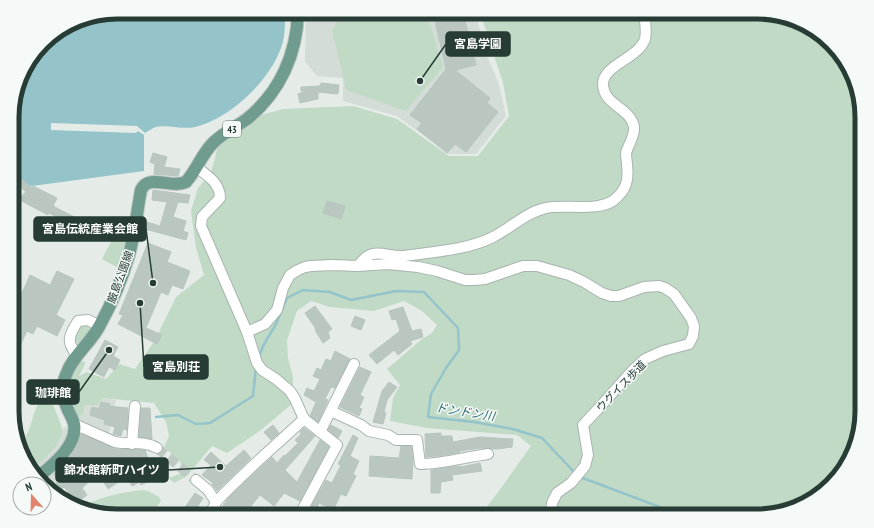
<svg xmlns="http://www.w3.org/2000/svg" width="874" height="528" viewBox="0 0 874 528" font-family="'PT Sans Narrow','Noto Sans JP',sans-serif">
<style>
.built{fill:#d3dcd7}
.green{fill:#c0dac6}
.water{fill:#94c4ca}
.pier{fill:#e5ece8}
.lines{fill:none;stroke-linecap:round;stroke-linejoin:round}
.stream{stroke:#94c4ca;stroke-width:2.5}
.building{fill:#bac7c1;stroke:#b8c5bf}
.minor-tunnel{stroke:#bfc9c4;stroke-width:10;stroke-dasharray:10 5;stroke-linecap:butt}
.minor-casing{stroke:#a8b4af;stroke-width:12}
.primary-casing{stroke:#c2c8c6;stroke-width:14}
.minor{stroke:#fff;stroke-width:10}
.primary{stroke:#6f9c8e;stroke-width:12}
.labels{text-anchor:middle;stroke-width:3;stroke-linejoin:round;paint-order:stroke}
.shield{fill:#f5f9f7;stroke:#64756f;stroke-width:1}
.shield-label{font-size:10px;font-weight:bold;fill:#263c35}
.street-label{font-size:11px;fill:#263c35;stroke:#f5f9f7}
.water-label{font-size:12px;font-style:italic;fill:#276871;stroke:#f5f9f7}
.rim{fill:none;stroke:#263c35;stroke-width:5}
.leader{fill:none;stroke:#263c35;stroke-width:1.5}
.callout-dot{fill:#263c35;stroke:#f5f9f7;stroke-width:1.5}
.callout{fill:#263c35;stroke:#263c35;stroke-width:1.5}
.callout-label{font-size:12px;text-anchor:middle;font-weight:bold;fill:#fff}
</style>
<rect width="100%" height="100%" fill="#e5ece8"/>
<g class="built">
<path d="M306 12H475L487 56 499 84 506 116 476 154H449L397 116 343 101V78L317 76 305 62Z"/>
<path d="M102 398 116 400 107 441 55 494 32 470 50 454 60 440 62 430 79 417 83 415 85 405Z"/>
</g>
<g class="green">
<path d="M380 12H426L443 67 406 111 346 90 332 30 341 17Z"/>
<path d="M480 12H757L815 30 848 64 862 110V418L844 469 809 502 764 516H479C498 494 514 469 531 446L517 435 427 428 390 421 393 398 400 385 387 369 422 339 432 333 437 325 422 311 404 301 374 311 330 307 311 301 297 311 287 340 288 358 293 377V403L261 430 227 453 212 446 187 476 174 483 169 478 182 473 180 461 164 447 169 436 166 422 154 403 102 398 97 405H85L83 415 79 417C65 401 65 376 80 361L85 362V364L79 376 87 372 106 379 119 364 135 369 155 340 176 297 204 275 196 248 191 211 198 188 211 173 219 142 250 118 283 109 353 106 397 119 449 156H478L509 116 503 83Z"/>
<path d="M127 233 123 251 118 268 102 259 114 236Z"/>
<path d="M82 324 91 326 92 328 81 343H76L74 338Z"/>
<path d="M49 396C53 406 59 417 62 428 65 442 42 462 32 470L26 464 19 443C22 439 27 435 29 430 34 418 34 401 49 396Z"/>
<path d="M143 490 148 491 159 497 161 501 150 516H117L83 506 86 504C106 496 122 492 143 490Z"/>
</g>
<path class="water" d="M117 12H285C285 20 285 29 284 37 277 75 232 118 195 127 184 130 165 124 156 127 152 128 149 131 145 133L144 135V171L17 188 13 196V104L23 70 48 38 77 20Z"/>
<path class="pier" d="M51 123 137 126 145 133 144 135 138 131 136 133 51 130Z"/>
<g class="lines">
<g class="stream">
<path d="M259 357 263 346 276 324 287 298 303 290 330 292 351 300 396 291 424 292 458 328 459 350 446 368 431 394 428 417 474 422 513 429 542 438 576 474"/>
<path d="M156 417 178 415 196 424 210 423 253 396 256 367"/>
<path d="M580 477 684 516"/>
</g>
</g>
<g class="building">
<path d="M433 12H463L476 65 455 70 490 98 487 103 498 112 466 152 455 144 447 153 417 129 422 123 410 115 446 69Z"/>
<path d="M321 83 339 85 338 94 318 92V99L300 103 298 94 306 91H301V87L320 86Z"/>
<path d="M153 153 167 157 164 167 180 169 178 176 154 174 155 164 150 162Z"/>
<path d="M13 171 32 188 33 186 57 198 53 206 99 230 95 237 49 213 48 215 18 199 26 192 13 180Z"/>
<path d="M153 190 190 195 188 203 178 202 173 217 186 221 183 231 188 233 186 240 145 229 147 222 160 226 167 202 152 200Z"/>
<path d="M327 201 345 206 341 219 323 213Z"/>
<path d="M148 243 171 252 167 262 190 271 183 289 172 285 168 295 161 292 146 328 162 335 157 344 118 324 123 315 119 314Z"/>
<path d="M57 271 74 279 56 315 65 320 57 336 37 326 33 334 27 331 13 360V289L22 293 30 275 50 285Z"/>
<path d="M315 306 332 329 328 332 330 338 323 343 315 330 316 329 305 313Z"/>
<path d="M403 307 412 331 421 329 423 337 410 341 412 344 398 355 394 350 377 364 369 355 400 331 396 319 392 320 389 311Z"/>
<path d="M355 316 365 320 361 330 351 326Z"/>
<path d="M105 340 118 347 113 356 120 360 115 370 109 367 104 377 89 369Z"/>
<path d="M335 351 350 359 335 388 331 387 325 399 328 400 318 422 310 416 316 402 304 395 307 388 314 391 320 379 313 376 317 368 321 370 326 359 331 361Z"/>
<path d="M360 367 371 372 360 395 364 397 359 408 362 409 359 416 340 407Z"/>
<path d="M389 382 397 387 387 400 384 412 386 413 383 424 373 422 382 391Z"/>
<path d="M101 402 110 404 109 406 128 408 127 430 123 429 121 436 113 434 115 427 104 424 105 420 90 415 92 407 99 409Z"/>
<path d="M141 408H150L152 439 139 437Z"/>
<path d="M273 425 279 433 271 440 264 432Z"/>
<path d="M331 425 342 431 338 438 328 430Z"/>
<path d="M304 428 315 436 285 470 297 482 320 440 329 447 300 501 284 493 274 506 260 495 251 506 265 516H239L235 513 233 516 222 507 231 495 272 457 277 463 284 455 285 456 298 443 295 440 301 434 300 432Z"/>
<path d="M441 433V436H452L453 442 480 437 513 439 512 447 497 449 480 448 460 451V452L445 455 426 457 425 434Z"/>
<path d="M81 434 114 448 145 450 150 464 154 459 166 469 156 481 153 479 141 485 140 482 132 486 127 476 108 489 98 473 82 488 87 495 78 502 75 497 73 498 64 487 61 490 56 483 59 481 54 474 74 451Z"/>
<path d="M353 435 358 438 350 456 359 461 353 474 356 476 346 496 341 494 333 510 319 503 316 510 311 507 326 480 332 483 341 465 338 464Z"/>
<path d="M401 446H411L413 461 412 479 369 476 370 456 399 458Z"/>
<path d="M244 450 251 458 217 491 212 484 213 483 202 475 211 465 204 460 211 452 226 466Z"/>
<path d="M480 463 482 471 452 475 453 480 441 482 440 493H431V470L460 466V467Z"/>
<path d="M195 493 203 498 198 506 204 511 203 516H179Z"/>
</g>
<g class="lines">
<path class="minor-tunnel" d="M157 448 196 480"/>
<g class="minor-casing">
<g id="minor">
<path d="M196 167C207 175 220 183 220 198L202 217 201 226 247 332 257 363 262 370 276 379 290 391 295 399 304 419 337 445 299 516"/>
<path d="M358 266C373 245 383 257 404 256 432 252 468 250 493 237 511 228 526 212 546 208 564 204 599 212 614 200 626 190 629 181 627 165 627 161 626 157 626 153 628 145 635 136 634 127 631 108 603 105 603 84 603 65 639 58 645 39 647 31 645 21 644 12"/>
<path d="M247 332 265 324 277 310 283 288 290 275 298 270 305 267 311 266 333 265 358 266 388 264 418 267 437 271 465 280H475L485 279 523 266H537L569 275 584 282 602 293 611 296H619L644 287 659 286 665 288 674 294 691 318 694 326 693 336 689 344 663 351 645 359 632 371 598 409 583 425 588 455 585 466 571 483 557 493 552 503 551 516"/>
<path d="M78 356C65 342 69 335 78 321L88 320 100 326"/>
<path d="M331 411 361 425 369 431 388 435 396 440H417L420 464C443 464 465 457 488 454"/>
<path d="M74 424 115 442C129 445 144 440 157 448"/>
<path d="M320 432 354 364"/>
<path d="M132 444 135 406"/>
<path d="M196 480 208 490 216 502 209 516"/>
<path d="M216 502C244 472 275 446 304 419"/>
</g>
</g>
<g class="primary-casing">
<path id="primary" d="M38 477C53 465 78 445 74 424 73 419 70 414 68 410 63 399 61 386 66 375 72 356 91 343 100 325 112 303 122 279 129 255 135 234 137 211 141 190 149 173 171 189 186 182 197 170 202 153 214 142 223 133 236 127 247 119 280 92 297 54 298 12"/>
</g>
<use href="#minor" class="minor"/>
<use href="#primary" class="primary"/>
</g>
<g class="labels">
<rect class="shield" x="223" y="121" width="18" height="16" rx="3"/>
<g class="shield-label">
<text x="232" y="133">43</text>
</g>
<g class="street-label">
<text transform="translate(120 277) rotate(-70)" y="4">厳島公園線</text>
<text transform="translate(621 386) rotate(-46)" y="4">ウグイス歩道</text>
</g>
<g class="water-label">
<text transform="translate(465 412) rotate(9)" y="4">ドンドン川</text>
</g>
</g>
<path d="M0 0H874V528H0ZM117 19H757A98 98 0 0 1 855 117V411A98 98 0 0 1 757 509H117A98 98 0 0 1 19 411V117A98 98 0 0 1 117 19Z" fill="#f5f9f7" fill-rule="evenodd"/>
<path class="rim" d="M117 19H757A98 98 0 0 1 855 117V411A98 98 0 0 1 757 509H117A98 98 0 0 1 19 411V117A98 98 0 0 1 117 19Z"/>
<path class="leader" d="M420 81L446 44M153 283L146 229M140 303L144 367M109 350L79 392M220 467L168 470"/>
<g class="callout-dot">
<circle cx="420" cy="81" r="4"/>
<circle cx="153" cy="283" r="4"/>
<circle cx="140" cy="303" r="4"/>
<circle cx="109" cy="350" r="4"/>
<circle cx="220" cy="467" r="4"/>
</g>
<g class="callout">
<rect x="446" y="32" width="64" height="24" rx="4"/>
<rect x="34" y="217" width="112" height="24" rx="4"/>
<rect x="144" y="355" width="64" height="24" rx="4"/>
<rect x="27" y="380" width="52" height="24" rx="4"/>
<rect x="56" y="458" width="112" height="24" rx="4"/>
</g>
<g class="callout-label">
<text x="478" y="48">宮島学園</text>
<text x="90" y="233">宮島伝統産業会館</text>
<text x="176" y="371">宮島別荘</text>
<text x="53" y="397">珈琲館</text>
<text x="112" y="474">錦水館新町ハイツ</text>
</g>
<g transform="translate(32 496) rotate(340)"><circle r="19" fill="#f5f9f7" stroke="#a2ada9"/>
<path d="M0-3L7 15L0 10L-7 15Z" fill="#e1846d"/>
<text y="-6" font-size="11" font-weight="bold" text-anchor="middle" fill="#263c35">N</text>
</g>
</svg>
